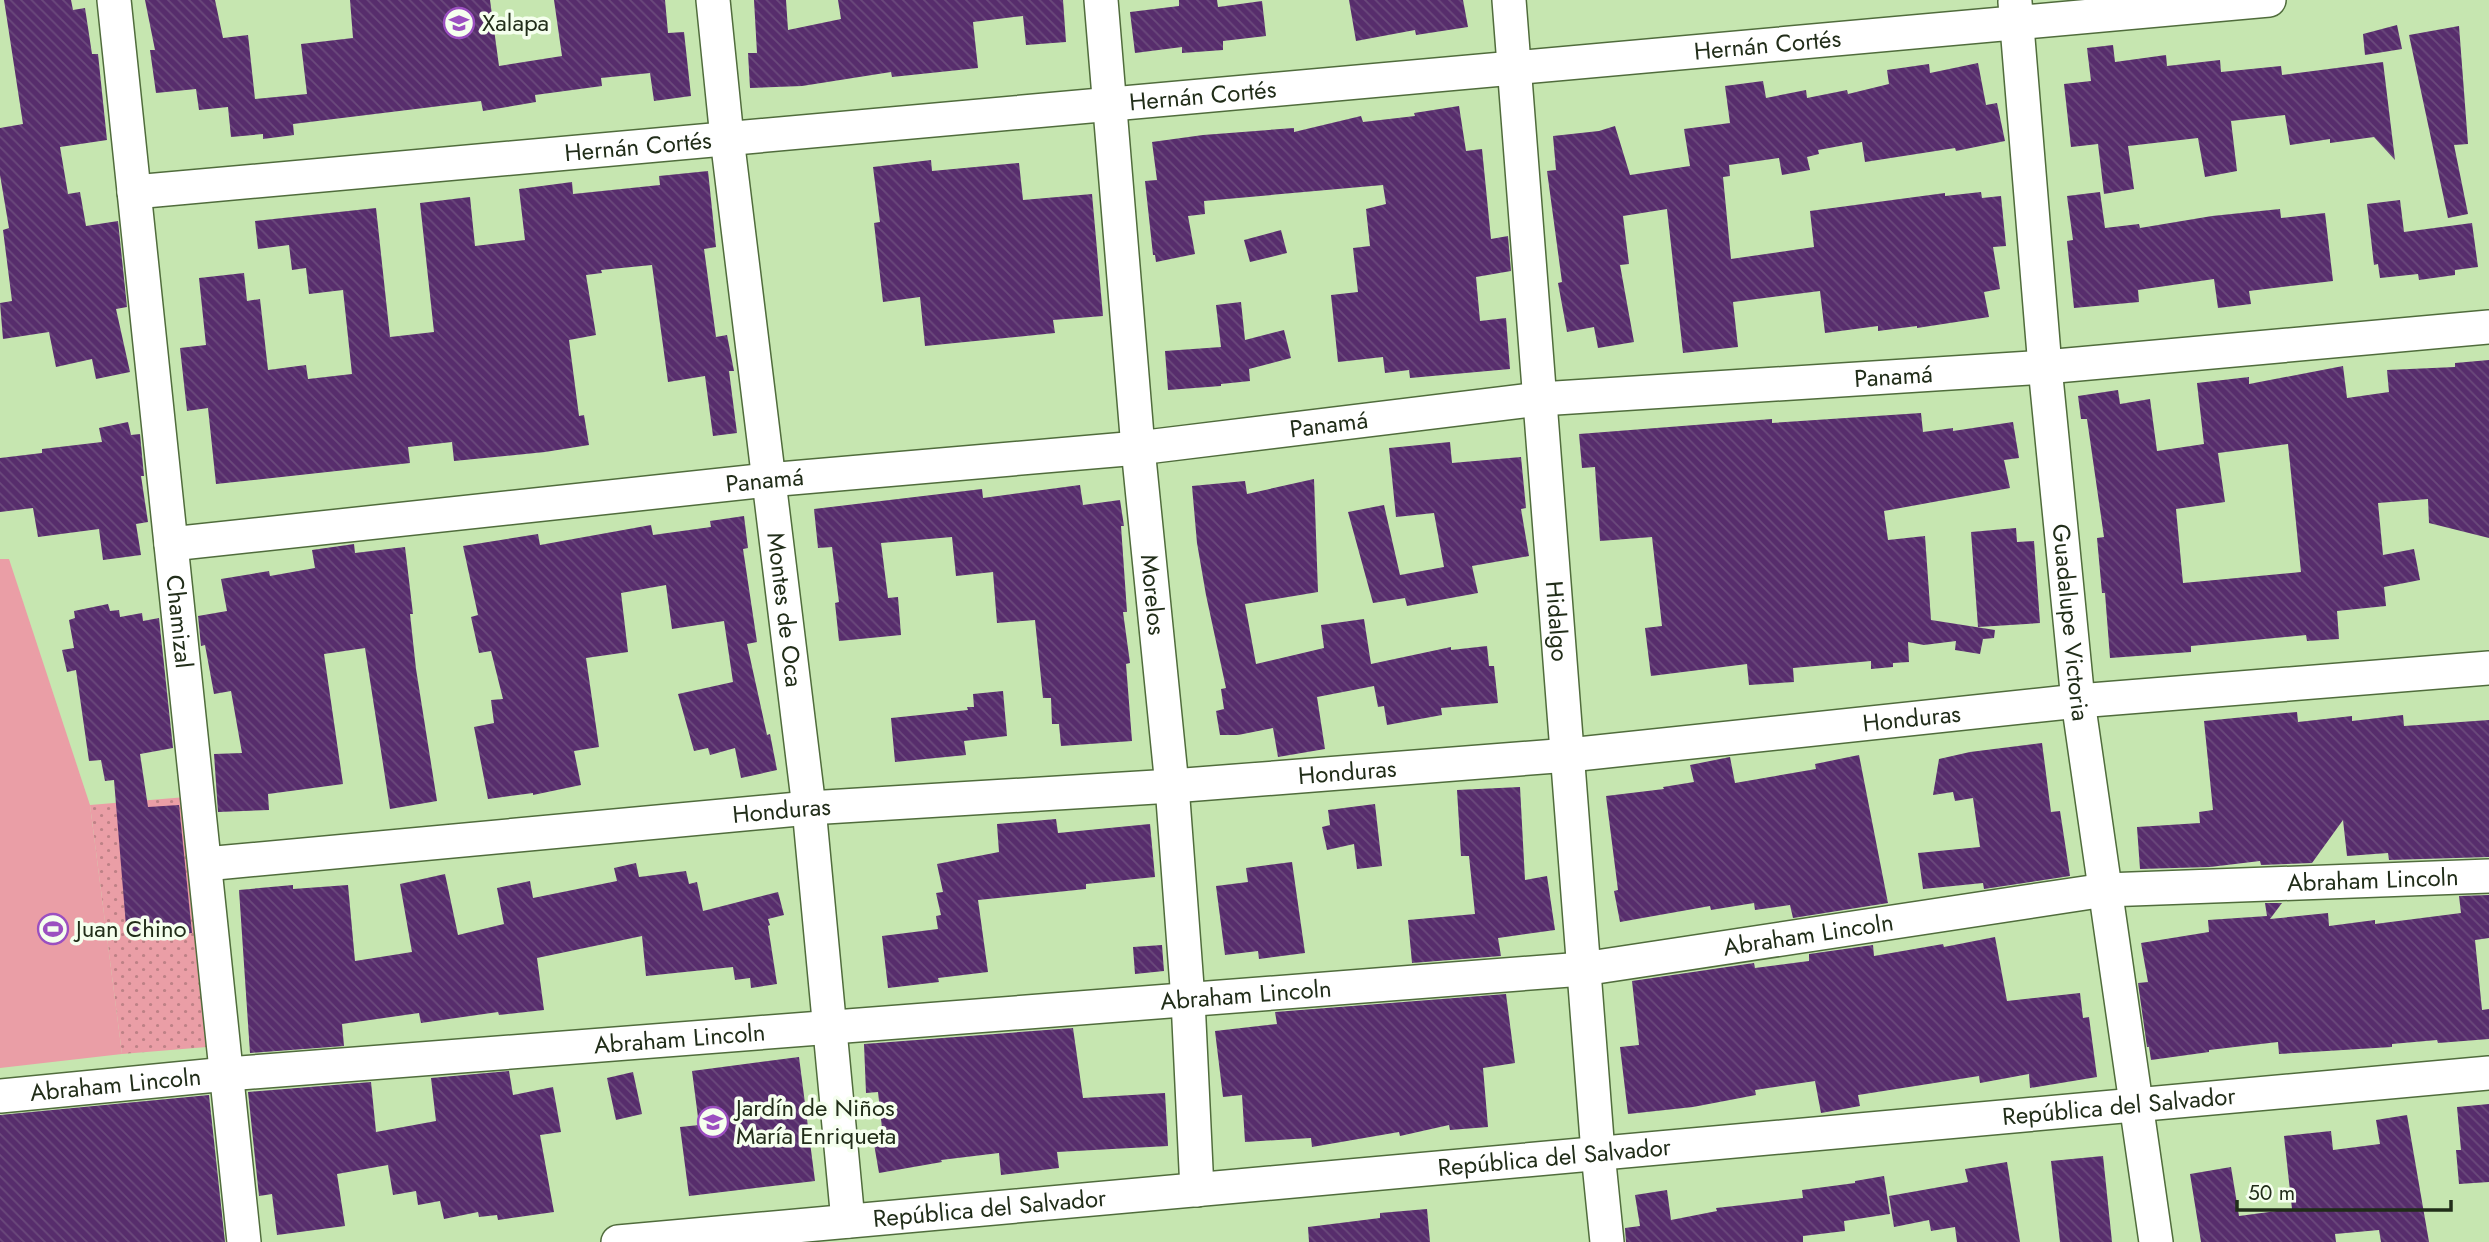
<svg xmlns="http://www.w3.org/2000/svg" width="2489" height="1242" viewBox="0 0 2489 1242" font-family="Jost,sans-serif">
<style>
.grass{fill:url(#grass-dots)}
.garden{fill:#ea9ea6}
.building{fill:url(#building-back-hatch);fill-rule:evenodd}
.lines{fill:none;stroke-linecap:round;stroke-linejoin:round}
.minor-casing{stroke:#506c3c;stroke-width:36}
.minor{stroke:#fff;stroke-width:33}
.labels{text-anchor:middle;stroke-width:7;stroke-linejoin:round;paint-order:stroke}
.poi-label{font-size:24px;fill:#212d19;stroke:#f5ffee;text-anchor:start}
.street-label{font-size:24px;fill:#212d19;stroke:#f5ffee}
</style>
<defs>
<pattern id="grass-dots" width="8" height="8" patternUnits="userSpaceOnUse" patternTransform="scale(1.75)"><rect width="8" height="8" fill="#ea9ea6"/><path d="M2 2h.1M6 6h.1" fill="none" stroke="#bd8186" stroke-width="1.8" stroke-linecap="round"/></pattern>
<pattern id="building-back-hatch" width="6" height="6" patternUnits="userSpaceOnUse" patternTransform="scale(1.75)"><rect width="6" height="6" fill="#572d6c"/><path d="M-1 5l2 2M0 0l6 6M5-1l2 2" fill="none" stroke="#6b4a7c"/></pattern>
</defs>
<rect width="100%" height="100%" fill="#c6e6b0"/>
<path class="grass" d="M186 797 207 1047 122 1054 90 805Z"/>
<path class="garden" d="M0 559H9L90 805 122 1054 0 1068Z"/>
<g class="building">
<path d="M4 0H71L73 10 85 8 92 54H98L107 140 60 147 68 194 80 192 86 226 118 221 127 307 116 309 130 372 96 379 92 359 56 367 49 332 3 339 0 303 12 301 3 230 9 228 0 175V128L23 124Z"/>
<path d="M145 0H215L223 38 248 35 255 99 307 94 301 44 353 38 350 0H490L499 66 562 56 554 0H665L668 33 684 32 691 96 654 101 650 73 601 78 602 86 535 95 536 102 483 111 481 101 293 124 294 135 263 139V134L231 137 228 107 199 110 196 89 156 93 150 50H155Z"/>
<path d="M754 0H786L788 30 841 19 838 0H1063L1066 42 1026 45 1023 16 973 22 978 68 892 77 891 72 802 86 750 88 748 53H757Z"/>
<path d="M1179 0H1217L1218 7 1262 1 1266 36 1223 41V50L1182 53V47L1135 53 1130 12 1179 6Z"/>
<path d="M1349 0H1463L1468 27 1416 35 1415 30 1356 41Z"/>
<path d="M2397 25 2402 49 2365 55 2363 34Z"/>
<path d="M2459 26 2468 144 2454 145 2468 214 2448 218 2409 35Z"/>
<path d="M2113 45 2115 62 2166 55 2167 66 2220 60 2221 72 2281 66 2282 75 2383 62 2395 160 2374 137 2330 143V139L2290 145 2285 115 2231 121 2237 171 2205 177 2198 138 2128 146 2134 189 2104 194 2098 144 2071 147 2064 84 2091 81 2087 48Z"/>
<path d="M1978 63 1986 105 1997 103 2005 141 1956 151 1955 148 1865 162 1862 142 1818 150 1819 154 1807 157 1810 170 1782 175 1779 158 1729 165 1730 176 1723 177 1731 259 1814 247 1810 211 1945 193V196L1981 192 1982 198 2001 196 2006 246 1993 247 2000 289 1984 292 1989 317 1917 328V326L1878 331V326L1825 333 1820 291 1733 302 1738 347 1683 353 1667 209 1623 216 1629 264 1620 265 1634 342 1598 348 1594 327 1567 332 1558 283 1562 282 1547 171 1556 170 1553 136 1599 131 1615 126 1630 175 1690 166 1684 129 1730 123 1725 86 1763 81 1766 98 1806 90 1807 98 1847 90 1848 94 1889 84 1887 70 1929 64 1930 73Z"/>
<path d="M1459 106 1466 151 1482 149 1491 239 1508 236 1511 271 1476 277 1480 321 1506 318 1510 369 1410 378 1409 370 1385 373 1383 357 1338 362 1331 295 1358 292 1353 248 1370 246 1366 209 1386 204 1383 185 1204 201 1205 214 1188 216 1195 254 1156 262 1155 255H1153L1145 181 1157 180 1152 142 1203 135 1294 128V132L1361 116 1363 122 1415 116 1414 113Z"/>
<path d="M931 160 932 171 1019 163 1023 200 1092 194 1103 316 1053 320 1055 333 925 346 920 297 883 302 874 223 880 222 873 167Z"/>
<path d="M708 171 716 247 704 249 716 337 727 335 734 371H729L737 433 713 436 705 376 668 382 652 265 601 270 602 273 586 275 596 335 569 340 579 416 584 415 589 445 545 452 454 461 452 442 408 447 410 463 216 484 208 408 187 411 180 348 206 345 199 278 244 273 247 301 260 299 268 370 306 365 308 379 352 374 343 290 309 294 306 268 292 270 289 245 258 249 255 221 376 208 390 337 434 332 420 203 470 197 475 246 525 240 519 189 572 182 573 194 660 185 659 176Z"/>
<path d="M2100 192 2105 228 2139 224 2140 228 2212 216 2280 209 2281 218 2325 213 2333 281 2249 291 2251 304 2218 308 2214 279 2138 290 2139 302 2074 308 2067 241 2073 240 2067 196Z"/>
<path d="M2400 200 2404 232 2472 223 2478 267 2455 270V275L2419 280 2418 274 2380 278 2378 264 2374 265 2367 204Z"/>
<path d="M1281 230 1287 253 1250 262 1244 240Z"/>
<path d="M1241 302 1245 340 1284 330 1291 358 1249 369 1250 381 1221 384V386L1168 390 1165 351 1221 347 1216 305Z"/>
<path d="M2489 360V538L2429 523 2428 499 2378 503 2383 555 2414 549 2420 580 2384 587 2386 606 2337 611 2339 639 2307 641 2306 635 2191 646V652L2110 658 2105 593H2102L2097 538 2104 537 2087 419H2081L2078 396 2118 390 2120 404 2150 399 2157 451 2204 444 2197 383 2249 377V384L2343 366 2347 398 2389 392 2387 370 2455 367V363ZM2288 444 2301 572 2183 583 2176 509 2225 502 2218 453Z"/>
<path d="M1921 413 1923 432 1953 428V431L2013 422 2019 458 2004 460 2010 488 1884 511 1888 540 1925 536 1931 620 1995 630 1994 638 1983 639 1980 654 1955 650 1956 641 1924 645 1908 642 1909 662 1893 663V667L1871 669V661L1793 668 1794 682 1749 685 1747 664 1651 676 1645 628 1662 626 1652 537 1600 541 1595 467 1582 468 1579 434 1772 419V423Z"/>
<path d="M128 422 131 435 140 434 144 476H141L148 522 136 524 141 555 103 560 99 529 38 537 33 508 0 512V458L42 453V449L102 442 99 428Z"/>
<path d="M1450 442 1452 463 1521 457 1526 508 1521 509 1529 556 1472 566 1478 593 1407 606 1405 598 1373 603 1348 512 1384 505 1400 575 1444 567 1434 513 1396 517 1389 448Z"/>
<path d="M1314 479 1318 592 1245 604 1256 664 1324 648 1321 625 1364 619 1371 664 1451 647V650L1487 646 1489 666H1494L1498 703 1441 708 1442 715 1387 725 1384 706 1378 707 1374 686 1317 697 1325 749 1278 757 1273 728 1238 735H1220L1216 711 1224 709 1221 689 1226 688 1206 595 1197 543 1192 486 1245 481 1247 494Z"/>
<path d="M1080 485 1083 505 1120 500 1124 526H1121L1127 612H1123L1130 663 1126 664 1132 741 1061 746 1059 724H1052L1051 698H1043L1035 620 997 623 993 572 956 576 952 537 881 543 888 598 898 597 901 635 839 641 835 603 839 602 832 547 818 548 814 509 982 489 983 498Z"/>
<path d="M744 516 748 548 743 549 757 642 747 644 767 735 770 734 777 770 741 778 735 748 710 755 708 748 694 751 678 694 733 682 724 621 672 629 666 585 621 593 628 652 586 658 599 747 574 751 581 785 533 795V793L488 799 474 727 494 723 491 700 503 699 491 651 479 653 471 617 478 615 463 546 538 534 540 545 651 525 653 535 711 527 710 521Z"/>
<path d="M2016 528 2017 542 2034 541 2040 623 1978 627 1971 532Z"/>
<path d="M354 544 355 553 405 547 413 614H410L416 669 437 801 390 809 365 648 324 654 343 784 268 794 269 810 218 812 214 754 242 753 231 691 214 694 205 645 201 646 198 616 227 611 221 579 269 571 270 576 315 568 312 550Z"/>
<path d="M108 604 110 611 119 610 120 617 142 613 143 621 159 618 173 748 140 754 148 807 179 805 192 933 127 938 114 780 105 781 101 760 89 761 76 670 67 672 62 650 74 648 69 620 75 618 74 611Z"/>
<path d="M1003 691 1007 736 964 741 966 755 895 762 891 718 968 710 967 707H974L973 694Z"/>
<path d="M2297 712 2298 722 2352 716V721L2403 715 2404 726 2489 720V857L2389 860 2388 853 2347 856 2343 820 2312 863 2261 865 2260 861 2210 867 2140 869 2137 827 2200 823 2199 812 2213 810 2204 721Z"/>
<path d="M2042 743 2051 812 2060 811 2070 876 1984 889 1983 883 1923 889 1918 853 1980 847 1973 798 1955 801 1953 792 1933 795 1939 759 1970 752Z"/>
<path d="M1859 755 1888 903 1793 918 1790 905 1755 910 1754 903 1711 910 1710 906 1620 922 1614 891 1618 890 1606 796 1664 789 1663 787 1694 782 1690 765 1730 757 1735 783 1816 769 1815 764Z"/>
<path d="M1520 787 1525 880 1547 876 1555 930 1498 938 1501 956 1412 963 1408 920 1475 914 1469 856H1461L1457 790Z"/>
<path d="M1375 804 1382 866 1357 869 1354 844 1327 850 1322 827 1330 825 1328 810Z"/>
<path d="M1056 819 1058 833 1150 824 1155 877 1086 884V889L978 900 988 972 938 978 939 982 888 988 882 936 938 929 936 916 941 915 936 893 943 892 937 864 999 852 997 824Z"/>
<path d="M1292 862 1305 953 1259 959 1258 951 1225 955 1216 886 1248 882 1246 868Z"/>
<path d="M636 863 639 877 686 871 689 884 697 882 703 911 778 892 784 915 768 919 770 925 768 926 777 984 751 988 750 978 735 980 733 967 646 976 642 936 537 958 544 1010 499 1015 498 1012 421 1023 419 1013 342 1024 344 1046 250 1053 239 890 293 885V889L348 885 355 961 412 952 400 884 445 874 458 935 504 924 497 888 530 881 533 898 617 881 614 868Z"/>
<path d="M2489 895V938L2475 940 2482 1010 2489 1009V1039L2438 1043 2437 1040 2392 1044V1047L2279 1054 2278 1042 2209 1050V1052L2151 1060 2149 1047H2147L2138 983 2148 982 2141 943 2209 932 2208 920 2267 916 2265 903H2282L2270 919 2328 913 2329 926 2375 920V924L2461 913 2459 896Z"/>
<path d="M1995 937 2007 1001 2080 993 2083 1018 2089 1017 2097 1077 2030 1088 2029 1074 1980 1083 1979 1076 1858 1095 1860 1106 1821 1113 1815 1081 1755 1090 1756 1095 1693 1107 1628 1114 1620 1047 1639 1045 1632 981 1754 963 1755 968 1809 961V954L1873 945 1874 956 1943 944 1944 947Z"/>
<path d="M1162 945 1164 971 1135 974 1133 947Z"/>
<path d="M1506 994 1515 1063 1483 1068 1488 1127 1450 1130 1449 1125 1400 1136 1399 1132 1312 1147 1311 1138 1245 1142 1242 1095 1223 1097 1215 1031 1277 1024 1275 1012Z"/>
<path d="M1073 1028 1083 1098 1165 1093 1168 1146 1057 1152 1059 1168 1001 1175 999 1153 941 1160 942 1162 879 1173 873 1138 883 1137 878 1092 866 1093 864 1044Z"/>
<path d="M799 1057 815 1181 689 1196 680 1127 699 1125 692 1071Z"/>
<path d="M509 1071 513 1095 553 1087 561 1132 540 1135 554 1212 498 1220 497 1215 479 1217 478 1212 444 1219 440 1201 418 1205 416 1191 393 1195 388 1165 337 1174 345 1226 277 1235 272 1194 259 1196 248 1092 371 1082 376 1132 436 1121 431 1078Z"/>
<path d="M633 1072 642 1114 616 1120 607 1078Z"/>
<path d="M209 1095 225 1242H0V1115Z"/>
<path d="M2489 1104V1182L2459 1184 2456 1150H2461L2457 1107Z"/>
<path d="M2407 1115 2429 1242H2381L2379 1230 2335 1234 2336 1242H2201L2190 1174 2231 1167 2239 1216 2292 1209 2284 1136 2331 1131 2333 1150 2380 1144 2376 1120Z"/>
<path d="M2103 1156 2112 1242H2060L2051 1161Z"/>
<path d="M2007 1162 2020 1242H1957L1955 1227 1931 1231 1929 1220 1894 1227 1889 1196 1968 1182 1965 1169Z"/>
<path d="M1884 1176 1890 1214 1844 1221 1845 1231 1803 1236V1242H1626L1625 1228 1640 1226 1635 1195 1667 1190 1671 1220 1717 1211 1716 1208 1803 1198 1802 1190 1855 1183V1181Z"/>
<path d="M1427 1209 1430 1242H1309L1308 1227 1380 1218V1213Z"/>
</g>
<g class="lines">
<g class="minor-casing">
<g id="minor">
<path id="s1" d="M114 0 244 1242"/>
<path id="s2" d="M713 0 727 138 809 808 848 1221"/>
<path id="s3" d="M1101 0 1138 448 1172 786 1188 1000 1197 1190"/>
<path id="s4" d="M1509 0 1598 1153 1607 1242"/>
<path id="s5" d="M2015 2 2045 367 2078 701 2156 1242"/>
<path id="s6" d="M134 192 2269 0"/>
<path id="s7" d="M171 544 768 480 1138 448 1540 399 2045 367 2489 327"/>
<path id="s8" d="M205 864 809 808 1172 786 1569 755 2078 701 2489 668"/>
<path id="s9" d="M0 1096 227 1074 1583 969 2105 890 2489 876"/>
<path id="s10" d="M618 1242 2489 1073"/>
</g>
</g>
<use href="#minor" class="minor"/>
</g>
<defs>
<g id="school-ring" transform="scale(1.575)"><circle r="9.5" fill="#f5ffee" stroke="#9b4fc0" stroke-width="1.5"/><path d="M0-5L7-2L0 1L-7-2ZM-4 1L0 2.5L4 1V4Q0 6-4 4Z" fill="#9b4fc0"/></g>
<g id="stadium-ring" transform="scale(1.575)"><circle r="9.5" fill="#f5ffee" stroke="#9b4fc0" stroke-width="1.5"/><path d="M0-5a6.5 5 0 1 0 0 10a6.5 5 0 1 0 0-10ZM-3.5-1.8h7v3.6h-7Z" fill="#9b4fc0"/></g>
</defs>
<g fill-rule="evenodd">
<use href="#school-ring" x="459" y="23"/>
<use href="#stadium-ring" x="53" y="929"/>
<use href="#school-ring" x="713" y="1122"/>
</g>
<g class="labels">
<g class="poi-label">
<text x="482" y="31">Xalapa</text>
<text x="76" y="937">Juan Chino</text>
<text x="736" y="1116">Jardín de Niños<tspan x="736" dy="28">María Enriqueta</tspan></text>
</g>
<g class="street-label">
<text dy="8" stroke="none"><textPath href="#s6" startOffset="1640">Hernán Cortés</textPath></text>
<text dy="8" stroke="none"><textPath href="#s6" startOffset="1073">Hernán Cortés</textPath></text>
<text dy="8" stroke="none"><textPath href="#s6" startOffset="506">Hernán Cortés</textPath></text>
<text dy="8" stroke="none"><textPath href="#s7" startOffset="1731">Panamá</textPath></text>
<text dy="8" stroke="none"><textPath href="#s7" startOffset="1164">Panamá</textPath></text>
<text dy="8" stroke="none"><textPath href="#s7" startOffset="597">Panamá</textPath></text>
<text dy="8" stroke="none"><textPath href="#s3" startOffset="597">Morelos</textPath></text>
<text dy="8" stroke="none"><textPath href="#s2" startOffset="614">Montes de Oca</textPath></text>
<text dy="8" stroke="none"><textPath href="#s1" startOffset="625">Chamizal</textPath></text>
<text dy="8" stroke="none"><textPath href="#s4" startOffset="623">Hidalgo</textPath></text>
<text dy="8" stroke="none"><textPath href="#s5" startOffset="623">Guadalupe Victoria</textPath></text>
<text dy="8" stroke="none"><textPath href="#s8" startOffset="1713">Honduras</textPath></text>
<text dy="8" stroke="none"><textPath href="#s8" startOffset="1146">Honduras</textPath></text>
<text dy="8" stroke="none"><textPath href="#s8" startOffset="579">Honduras</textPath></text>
<text dy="8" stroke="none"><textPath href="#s9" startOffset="2384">Abraham Lincoln</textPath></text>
<text dy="8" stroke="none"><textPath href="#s9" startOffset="1816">Abraham Lincoln</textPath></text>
<text dy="8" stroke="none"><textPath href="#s9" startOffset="1250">Abraham Lincoln</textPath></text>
<text dy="8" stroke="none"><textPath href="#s9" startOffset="682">Abraham Lincoln</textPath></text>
<text dy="8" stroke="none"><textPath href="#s9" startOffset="116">Abraham Lincoln</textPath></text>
<text dy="8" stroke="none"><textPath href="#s10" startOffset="1507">República del Salvador</textPath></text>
<text dy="8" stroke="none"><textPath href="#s10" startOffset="940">República del Salvador</textPath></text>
<text dy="8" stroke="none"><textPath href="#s10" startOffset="373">República del Salvador</textPath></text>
</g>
</g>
<path d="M2237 1200v10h214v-10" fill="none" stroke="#212d19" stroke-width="3.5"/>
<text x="2248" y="1200" font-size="21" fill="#212d19" stroke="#f5ffee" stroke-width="5" paint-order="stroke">50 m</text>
</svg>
